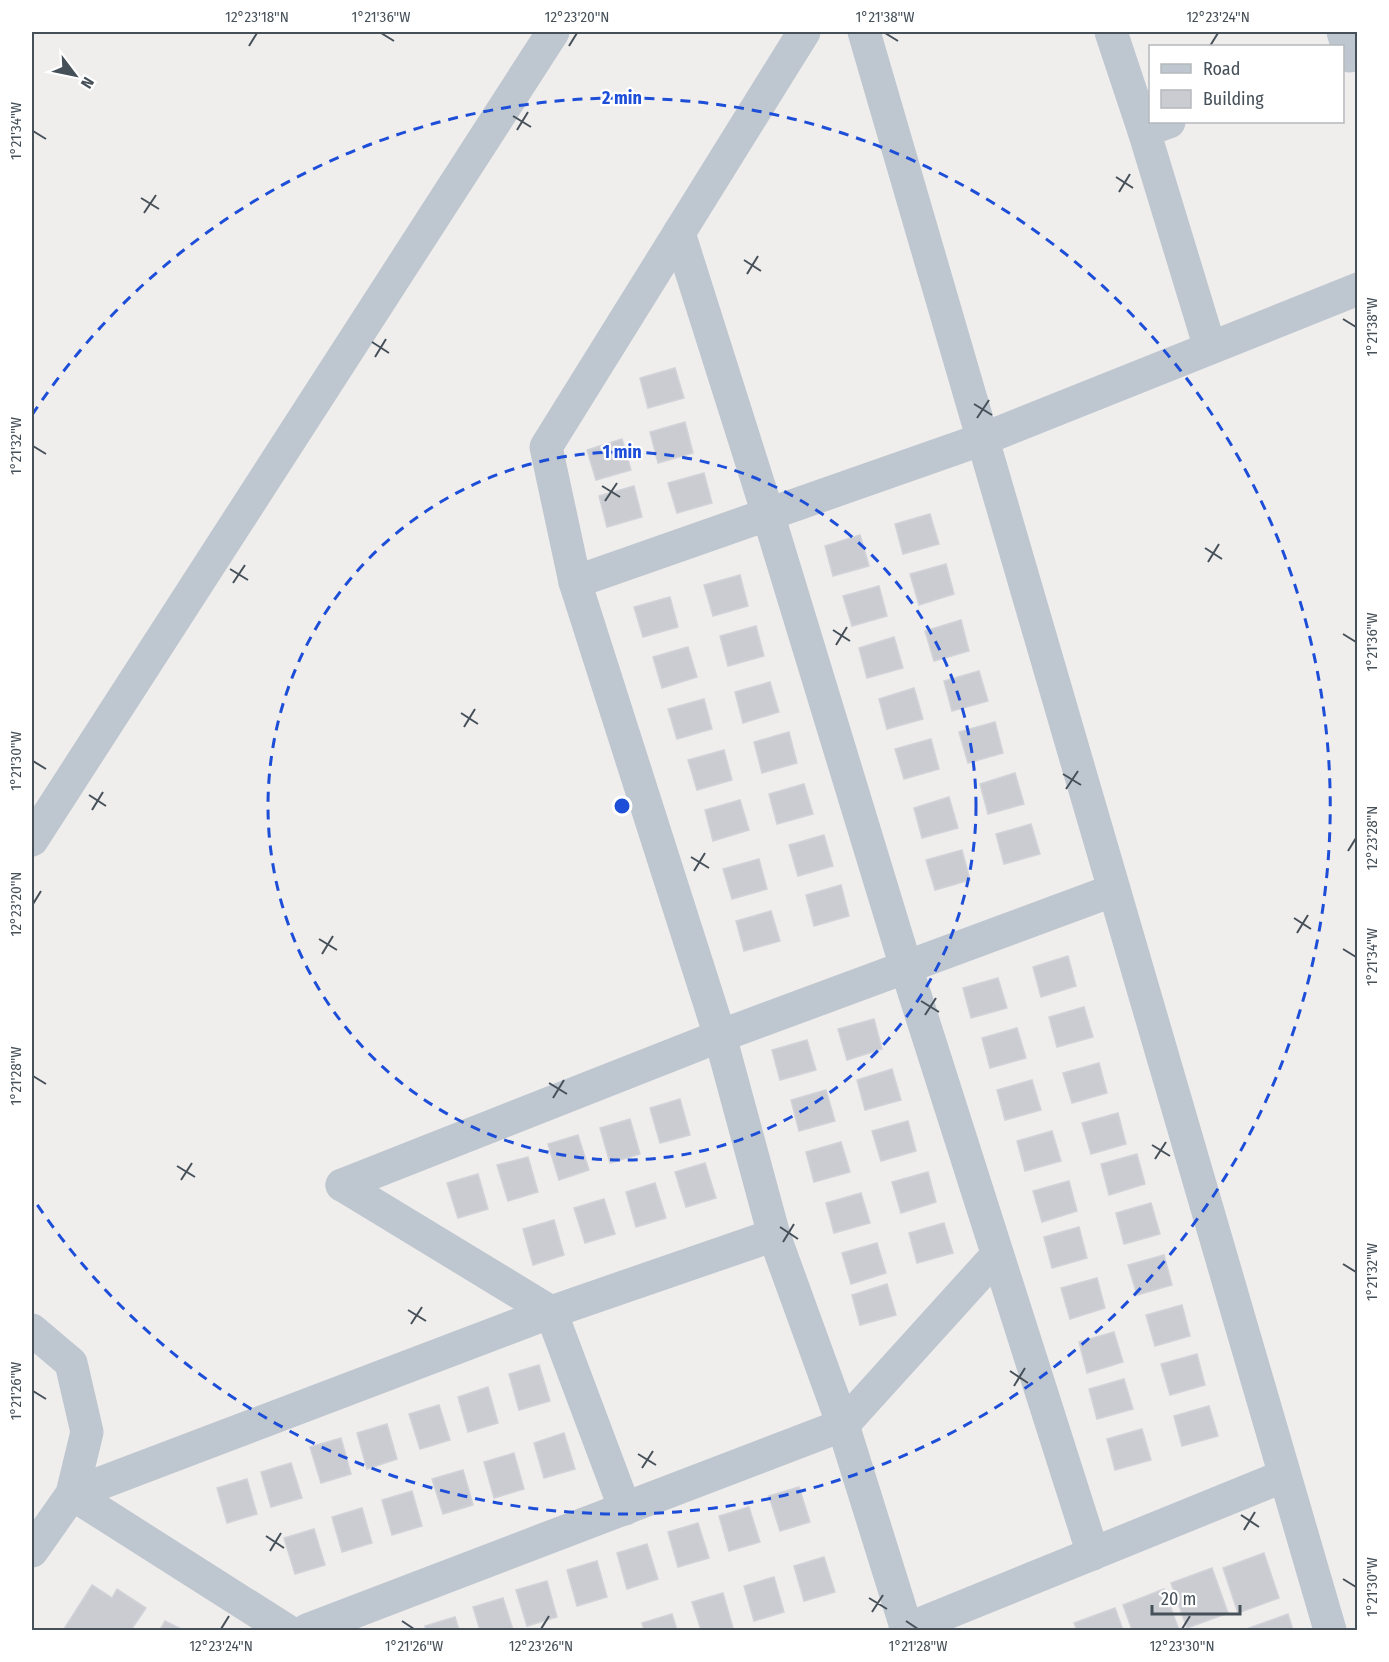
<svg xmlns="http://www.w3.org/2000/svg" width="1389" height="1662" viewBox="0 0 1389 1662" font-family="'Fira Sans Condensed',sans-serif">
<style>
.building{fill:#caccd2;stroke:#d1d3d8;stroke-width:1.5}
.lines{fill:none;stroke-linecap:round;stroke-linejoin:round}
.minor{stroke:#bec7cf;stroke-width:33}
.ticks{fill:none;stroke:#465059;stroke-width:2}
.ring{fill:none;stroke:#1d4ed8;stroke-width:3;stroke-dasharray:10 8}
.centre{fill:#1d4ed8;stroke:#fff;stroke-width:3}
.ring-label{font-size:18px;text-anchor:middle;font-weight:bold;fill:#1d4ed8;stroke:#fff;stroke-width:4.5;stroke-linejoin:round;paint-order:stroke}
.neatline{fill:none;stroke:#465059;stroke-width:2}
.ticks-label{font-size:15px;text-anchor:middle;fill:#465059}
</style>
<rect width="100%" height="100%" fill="#f0eded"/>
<g class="building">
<path d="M675 368 684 398 648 408 640 378Z"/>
<path d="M685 422 693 453 658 463 650 432Z"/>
<path d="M622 439 631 470 596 480 587 450Z"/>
<path d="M704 473 712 503 677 513 668 483Z"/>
<path d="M634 486 642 517 607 527 599 496Z"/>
<path d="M930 514 939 544 903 554 895 524Z"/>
<path d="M860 535 869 566 833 576 825 546Z"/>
<path d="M946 564 954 594 919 605 910 574Z"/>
<path d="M740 575 748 606 713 616 704 585Z"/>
<path d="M879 586 887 616 852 626 843 596Z"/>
<path d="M670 597 678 627 643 637 634 607Z"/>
<path d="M961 620 969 651 934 661 925 631Z"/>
<path d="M756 626 764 656 728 666 720 636Z"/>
<path d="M894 637 903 668 867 678 859 648Z"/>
<path d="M688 647 697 677 662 688 653 657Z"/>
<path d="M979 671 988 701 952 711 944 681Z"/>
<path d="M770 682 779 712 743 723 735 692Z"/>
<path d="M914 688 923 719 887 729 879 699Z"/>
<path d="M704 699 712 729 677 739 668 709Z"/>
<path d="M995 722 1003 753 968 763 959 732Z"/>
<path d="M789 732 797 763 762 773 754 742Z"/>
<path d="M931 739 939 769 904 779 895 749Z"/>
<path d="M724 750 732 780 697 790 688 760Z"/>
<path d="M1015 773 1024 804 988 814 980 784Z"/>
<path d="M804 784 813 814 777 824 769 794Z"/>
<path d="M949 797 958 828 922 838 914 808Z"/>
<path d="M740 800 749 830 713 841 705 810Z"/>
<path d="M1031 824 1040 854 1004 864 996 834Z"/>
<path d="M824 835 833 866 798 876 789 845Z"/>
<path d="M962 850 970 880 935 890 926 860Z"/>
<path d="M759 859 767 889 732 899 723 869Z"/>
<path d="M841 885 849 916 814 926 806 895Z"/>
<path d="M771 911 780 941 744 951 736 921Z"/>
<path d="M1068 956 1076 986 1041 997 1033 967Z"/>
<path d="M998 978 1007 1008 971 1018 963 988Z"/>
<path d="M1084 1007 1093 1037 1057 1047 1049 1017Z"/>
<path d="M874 1019 882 1049 847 1060 838 1029Z"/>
<path d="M1017 1028 1026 1058 990 1068 982 1038Z"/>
<path d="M807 1040 816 1070 780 1080 772 1050Z"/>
<path d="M1099 1063 1107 1093 1072 1103 1063 1073Z"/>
<path d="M892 1069 901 1100 865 1110 857 1080Z"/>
<path d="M1032 1080 1041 1110 1005 1120 997 1090Z"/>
<path d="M826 1090 835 1121 799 1131 791 1100Z"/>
<path d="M680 1099 690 1135 660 1143 650 1108Z"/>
<path d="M1118 1113 1126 1144 1091 1154 1082 1123Z"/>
<path d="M630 1119 640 1154 610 1163 600 1128Z"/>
<path d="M908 1121 916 1151 881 1161 872 1131Z"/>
<path d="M1052 1131 1061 1161 1025 1171 1017 1141Z"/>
<path d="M578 1135 589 1170 559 1180 548 1144Z"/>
<path d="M841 1142 850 1172 814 1182 806 1152Z"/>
<path d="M1137 1154 1145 1184 1109 1195 1101 1164Z"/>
<path d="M528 1157 538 1192 508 1201 497 1165Z"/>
<path d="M705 1163 716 1198 686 1207 675 1172Z"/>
<path d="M928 1172 936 1202 901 1213 892 1182Z"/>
<path d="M478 1174 488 1209 458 1218 447 1183Z"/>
<path d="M1069 1181 1077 1211 1042 1222 1033 1191Z"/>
<path d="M655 1183 666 1218 636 1227 626 1192Z"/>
<path d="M861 1193 870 1223 834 1233 826 1203Z"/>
<path d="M604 1199 615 1234 585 1243 574 1208Z"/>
<path d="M1151 1203 1160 1234 1124 1244 1116 1213Z"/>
<path d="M554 1220 564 1255 533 1265 523 1229Z"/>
<path d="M944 1223 953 1253 917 1263 909 1233Z"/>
<path d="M1079 1227 1087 1258 1052 1268 1044 1237Z"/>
<path d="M877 1243 886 1273 851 1284 842 1253Z"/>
<path d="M1164 1255 1172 1285 1137 1295 1128 1265Z"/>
<path d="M1097 1278 1105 1308 1070 1319 1061 1288Z"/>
<path d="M887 1284 896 1315 860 1325 852 1295Z"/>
<path d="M1182 1305 1190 1336 1155 1346 1146 1315Z"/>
<path d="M1114 1332 1123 1362 1087 1373 1079 1342Z"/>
<path d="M1197 1354 1205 1385 1170 1395 1161 1364Z"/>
<path d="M539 1365 550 1401 519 1410 509 1374Z"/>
<path d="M1124 1379 1133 1409 1097 1419 1089 1389Z"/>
<path d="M488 1387 498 1423 468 1432 458 1397Z"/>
<path d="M439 1405 450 1440 420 1449 409 1414Z"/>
<path d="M1209 1406 1218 1436 1182 1446 1174 1416Z"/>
<path d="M387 1424 397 1459 367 1469 357 1433Z"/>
<path d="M1142 1429 1151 1460 1115 1470 1107 1439Z"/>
<path d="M564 1433 575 1469 544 1478 534 1443Z"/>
<path d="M341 1438 351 1474 321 1483 310 1447Z"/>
<path d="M514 1453 524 1489 494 1498 484 1462Z"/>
<path d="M291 1463 302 1498 271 1507 261 1472Z"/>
<path d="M463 1470 473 1505 443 1514 432 1479Z"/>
<path d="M247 1479 257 1514 227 1523 217 1488Z"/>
<path d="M799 1487 810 1522 780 1531 769 1496Z"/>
<path d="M412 1491 422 1526 392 1535 382 1500Z"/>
<path d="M749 1507 760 1542 729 1551 719 1516Z"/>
<path d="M362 1508 372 1543 342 1552 332 1517Z"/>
<path d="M698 1523 709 1558 678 1567 668 1532Z"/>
<path d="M314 1529 325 1565 295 1574 284 1538Z"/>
<path d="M647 1544 658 1579 627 1589 617 1553Z"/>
<path d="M1264 1553 1279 1598 1238 1613 1223 1568Z"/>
<path d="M824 1557 835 1592 804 1601 794 1566Z"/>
<path d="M597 1561 607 1597 577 1606 567 1570Z"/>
<path d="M1212 1568 1228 1613 1187 1628 1171 1583Z"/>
<path d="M774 1577 784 1612 754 1621 744 1586Z"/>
<path d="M547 1581 557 1617 527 1626 516 1590Z"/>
<path d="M92 1585 112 1598 117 1589 146 1608 131 1630 64 1629Z"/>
<path d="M1164 1589 1179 1630H1132L1123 1605Z"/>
<path d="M723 1593 733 1628 725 1630H701L692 1602Z"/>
<path d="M503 1598 513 1630H480L473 1607Z"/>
<path d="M1115 1608 1123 1630H1077L1074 1623Z"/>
<path d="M672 1614 677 1630H644L642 1623Z"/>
<path d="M1288 1614 1293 1630H1247L1246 1629Z"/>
<path d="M455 1617 459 1630H426L425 1626Z"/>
<path d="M165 1621 183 1630H160Z"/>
</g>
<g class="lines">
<g class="minor">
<path d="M804 32 546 447 575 582 720 1036 774 1235 843 1425 907 1630"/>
<path d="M864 32 1330 1630"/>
<path d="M1111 32 1144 131"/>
<path d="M1343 32 1350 56"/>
<path d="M1169 122 1144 131 1210 348"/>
<path d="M679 233 768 514 906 967 1093 1554"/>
<path d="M575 582 983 439 1358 289"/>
<path d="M32 840 553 32"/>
<path d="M342 1185 720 1036 1114 890"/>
<path d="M342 1185 551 1312 625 1509"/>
<path d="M32 1330 71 1363 87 1432 72 1494 32 1551"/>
<path d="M72 1494 551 1312 774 1235"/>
<path d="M72 1494 286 1630"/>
<path d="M307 1630 843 1425 997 1255"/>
<path d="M905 1630 1284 1476"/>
</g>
</g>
<path class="ticks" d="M381 33 394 41M885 33 898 41M249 46 257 33M569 46 577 33M1210 46 1218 33M513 116 531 127M517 130 528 112M33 131 46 139M1116 177 1133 188M1119 192 1130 174M141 198 159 209M144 213 156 195M744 260 761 271M747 274 758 256M1343 319 1356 327M372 342 389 353M375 357 386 339M974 404 992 415M977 418 989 400M33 446 46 454M602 486 620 497M605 501 617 483M1205 548 1222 559M1208 562 1219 544M230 569 248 580M233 583 245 565M833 630 850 641M1343 634 1356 642M836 645 847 627M461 713 478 724M464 727 475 709M33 761 46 769M1063 774 1081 785M1066 789 1078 771M89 795 106 806M92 810 103 792M1348 851 1356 838M691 857 709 868M694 871 705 853M33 904 41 891M1294 918 1311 929M1297 933 1308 915M319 939 337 950M1343 949 1356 957M322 954 333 936M921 1001 939 1012M925 1015 936 998M33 1076 46 1084M549 1083 567 1094M553 1098 564 1080M1152 1145 1170 1156M1155 1159 1166 1142M177 1166 195 1177M181 1180 192 1163M780 1227 798 1239M783 1242 794 1224M1343 1264 1356 1272M408 1310 426 1321M411 1324 422 1307M1010 1371 1028 1383M1014 1386 1025 1368M33 1391 46 1399M638 1454 656 1465M642 1468 653 1451M1241 1515 1259 1527M1244 1530 1255 1512M266 1536 284 1548M270 1551 281 1533M1343 1579 1356 1587M869 1598 887 1609M872 1612 883 1595M402 1621 414 1629M906 1621 918 1629M221 1629 229 1616M541 1629 549 1616M1182 1629 1190 1616"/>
<g class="ring">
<circle cx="622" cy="806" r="354"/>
<path d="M32 415A708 708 0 1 1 32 1197"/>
</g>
<circle cx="622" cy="806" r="9" class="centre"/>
<g class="ring-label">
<text x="622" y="104">2 min</text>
<text x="622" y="458">1 min</text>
</g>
<rect width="1389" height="1662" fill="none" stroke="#ffffff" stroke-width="66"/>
<rect x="1149" y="45" width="195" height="78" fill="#ffffff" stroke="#b5b9bd" stroke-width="1.5"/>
<rect x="1161" y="64" width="30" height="9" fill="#bec7cf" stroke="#b5b9bd" stroke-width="1.5"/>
<text x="1203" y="75" font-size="18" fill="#465059">Road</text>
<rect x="1161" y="90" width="30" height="18" fill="#caccd2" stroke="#b5b9bd" stroke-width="1.5"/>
<text x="1203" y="105" font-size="18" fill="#465059">Building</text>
<g transform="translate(75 75) rotate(122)" stroke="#ffffff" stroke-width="4.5" paint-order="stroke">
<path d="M0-4.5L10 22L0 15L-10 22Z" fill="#465059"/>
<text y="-9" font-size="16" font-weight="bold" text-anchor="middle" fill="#465059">N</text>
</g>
<path d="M1152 1605v9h88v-9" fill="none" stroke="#465059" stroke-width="3"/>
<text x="1161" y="1605" font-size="18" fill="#465059" stroke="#ffffff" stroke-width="4.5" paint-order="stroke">20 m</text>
<rect x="33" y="33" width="1323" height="1596" class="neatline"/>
<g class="ticks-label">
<text x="257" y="22">12°23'18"N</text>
<text x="381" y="22">1°21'36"W</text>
<text x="577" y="22">12°23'20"N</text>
<text x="885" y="22">1°21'38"W</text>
<text x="1218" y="22">12°23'24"N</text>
<text transform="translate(16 131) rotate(-90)" y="5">1°21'34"W</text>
<text transform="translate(1372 327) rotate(-90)" y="5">1°21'38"W</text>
<text transform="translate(16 446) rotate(-90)" y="5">1°21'32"W</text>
<text transform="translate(1372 642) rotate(-90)" y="5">1°21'36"W</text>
<text transform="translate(16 761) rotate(-90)" y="5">1°21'30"W</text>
<text transform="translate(1372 838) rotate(-90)" y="5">12°23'28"N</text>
<text transform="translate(16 904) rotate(-90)" y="5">12°23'20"N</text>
<text transform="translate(1372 957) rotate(-90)" y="5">1°21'34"W</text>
<text transform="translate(16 1076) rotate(-90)" y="5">1°21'28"W</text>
<text transform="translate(1372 1272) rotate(-90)" y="5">1°21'32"W</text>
<text transform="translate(16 1391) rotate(-90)" y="5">1°21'26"W</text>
<text transform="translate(1372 1587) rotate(-90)" y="5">1°21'30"W</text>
<text x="221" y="1651">12°23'24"N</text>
<text x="414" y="1651">1°21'26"W</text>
<text x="541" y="1651">12°23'26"N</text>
<text x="918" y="1651">1°21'28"W</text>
<text x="1182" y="1651">12°23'30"N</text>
</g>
</svg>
